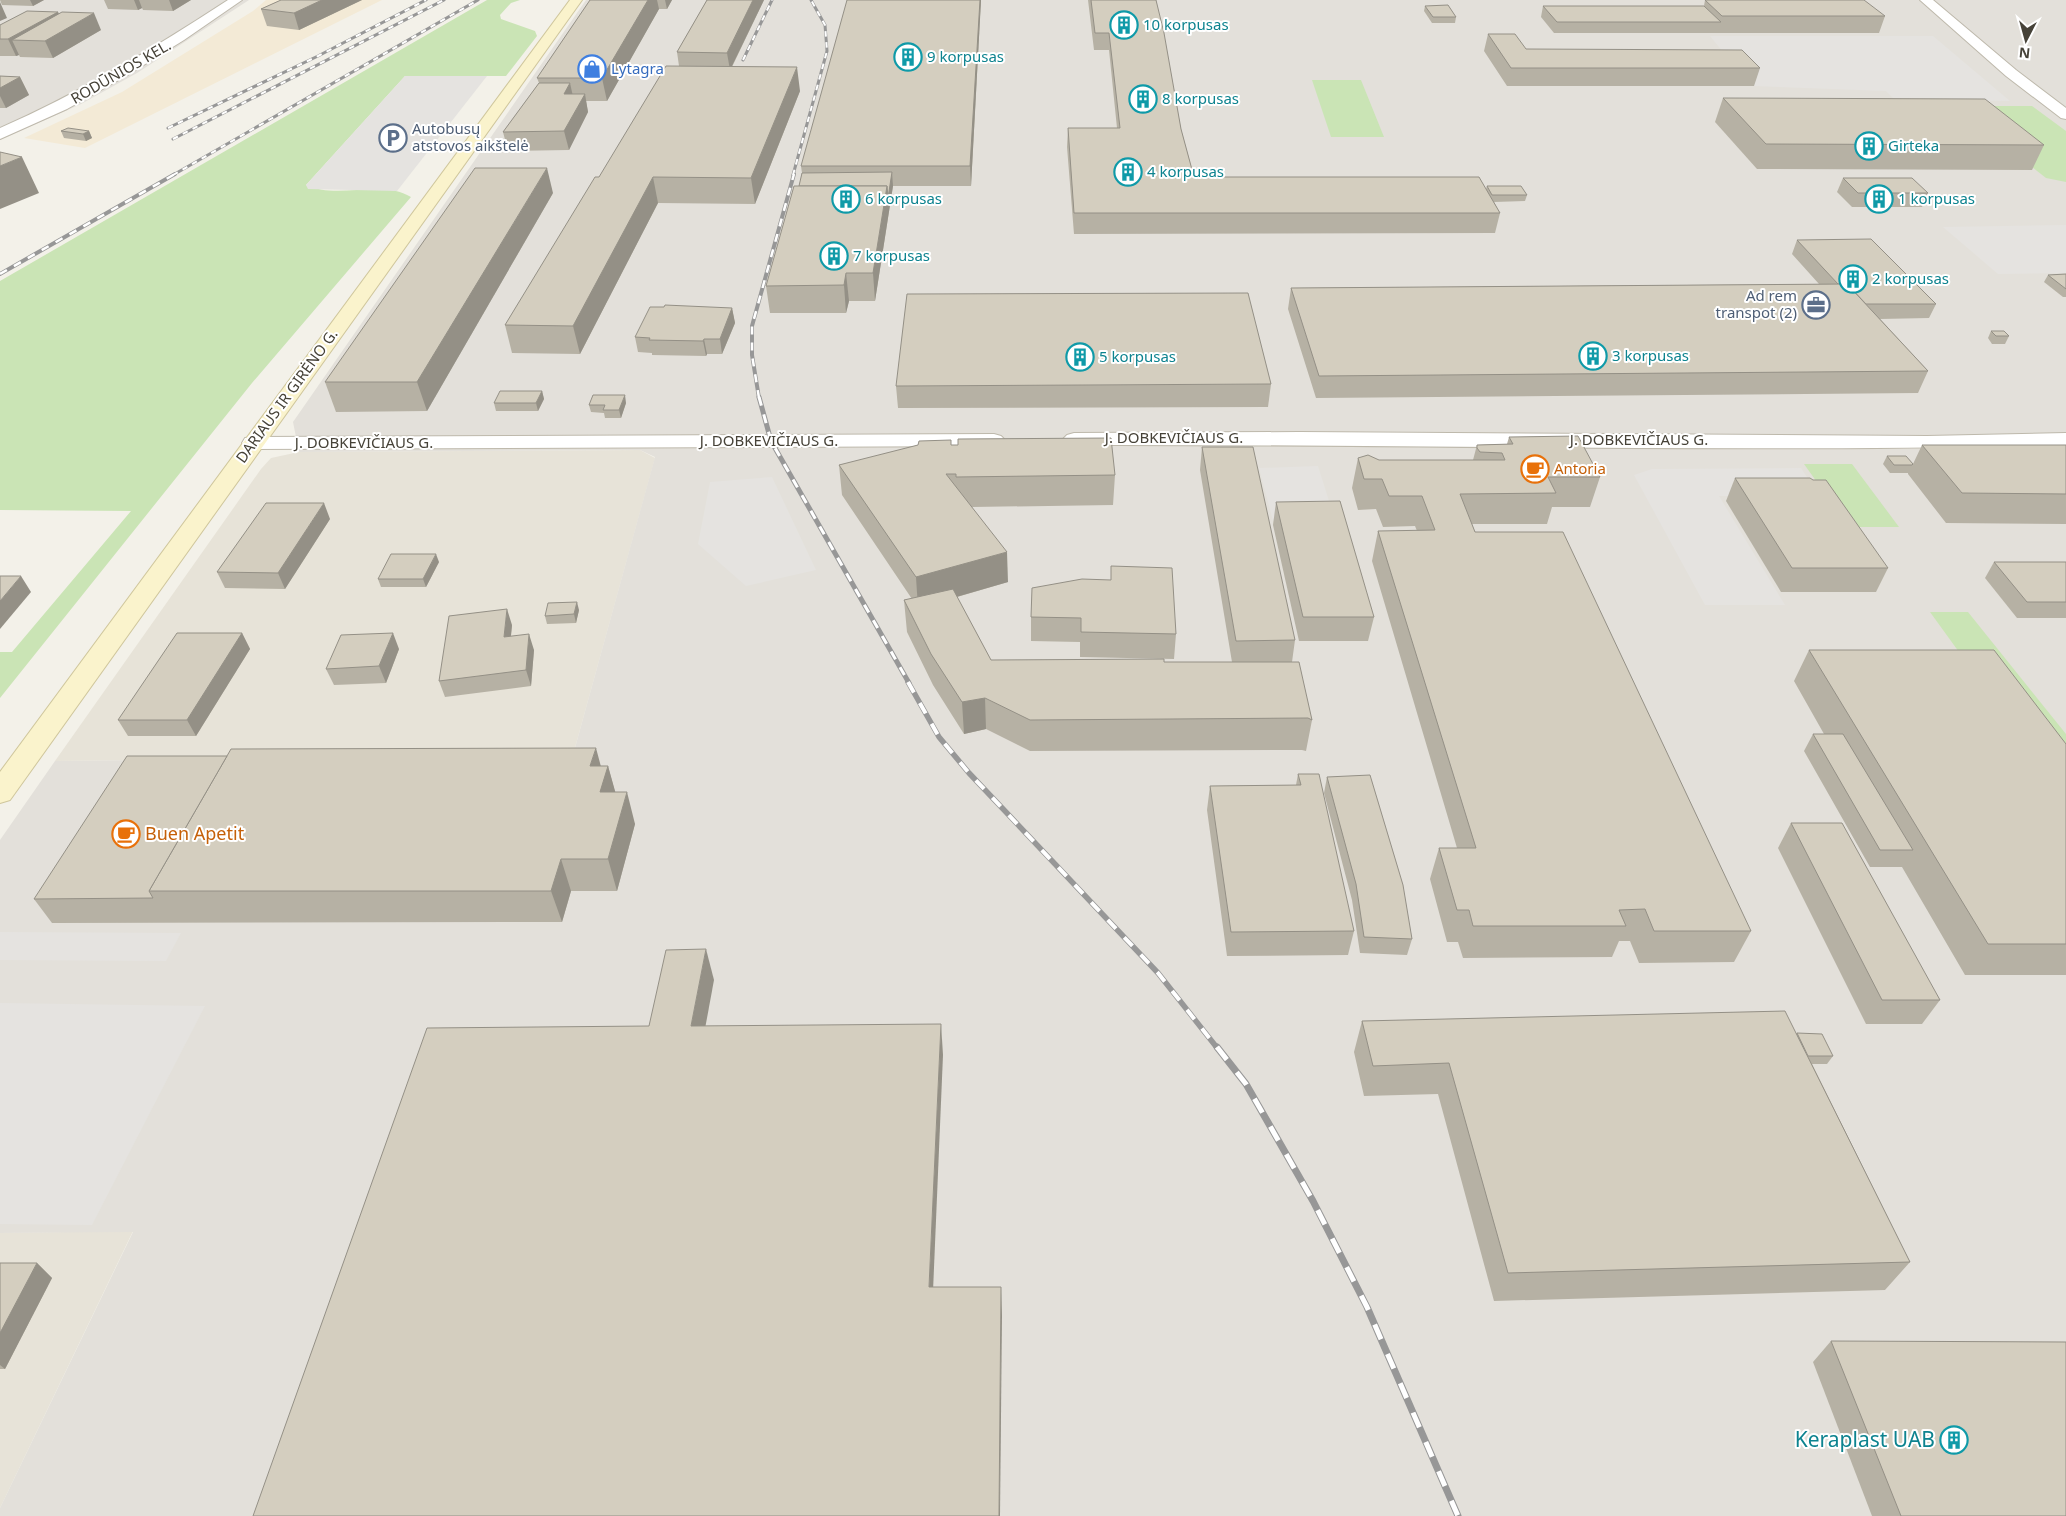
<svg xmlns="http://www.w3.org/2000/svg" width="2066" height="1516" viewBox="0 0 2066 1516" font-family="'Noto Sans',sans-serif">
<style>
.residential{fill:#e7e3d8}
.commercial{fill:#f3ead6}
.industrial{fill:#e3e0da}
.green{fill:#cae4b5}
.parking{fill:#e5e3e0}
.lines{fill:none;stroke-linecap:round;stroke-linejoin:round}
.street-casing{stroke:#beb9ac;stroke-width:2}
.secondary-casing{stroke:#cfc69c;stroke-width:2}
.street{fill:#fff;fill-rule:evenodd}
.secondary{fill:#faf3cc;fill-rule:evenodd}
.rail-far4-casing{stroke:#979797;stroke-width:3}
.rail-far3-casing{stroke:#979797;stroke-width:4}
.rail-far2-casing{stroke:#979797;stroke-width:5}
.rail-far1-casing{stroke:#979797;stroke-width:5.5}
.rail-casing{stroke:#979797;stroke-width:7}
.rail-far4{stroke:#fff;stroke-width:2;stroke-dasharray:5.5;stroke-linecap:butt}
.rail-far3{stroke:#fff;stroke-width:2.5;stroke-dasharray:8;stroke-linecap:butt}
.rail-far2{stroke:#fff;stroke-width:3;stroke-dasharray:9;stroke-linecap:butt}
.rail-far1{stroke:#fff;stroke-width:4;stroke-dasharray:12;stroke-linecap:butt}
.rail{stroke:#fff;stroke-width:5;stroke-dasharray:16;stroke-linecap:butt}
.wall{fill:#b6b1a4}
.shaded-wall{fill:#949086}
.building{fill:#d4cebf;stroke:#949086}
.labels{text-anchor:middle;stroke-width:4;stroke-linejoin:round;paint-order:stroke}
.far-culture-label{font-size:15px;fill:#0d838f;stroke:#fff;text-anchor:start}
.far-shop-label{font-size:15px;fill:#366cbe;stroke:#fff;text-anchor:start}
.far-street-label{font-size:15px;fill:#464238;stroke:#fff}
.far-service-label{font-size:15px;fill:#4e5e75;stroke:#fff;text-anchor:start}
.far-food-label{font-size:15px;fill:#c56008;stroke:#fff;text-anchor:start}
.food-label{font-size:18px;fill:#c56008;stroke:#fff;text-anchor:start}
.near-culture-label{font-size:21px;fill:#0d838f;stroke:#fff;text-anchor:end}
</style>
<rect width="100%" height="100%" fill="#f3f1e9"/>
<g class="residential">
<path d="M640 450 655 458 573 755 55 761 261 469 271 458 299 452Z"/>
<path d="M133 1231 0 1508V1233Z"/>
</g>
<path class="commercial" d="M266 0H382L85 148 24 138 122 92 253 11Z"/>
<g class="industrial">
<path d="M0 0H249L137 73 81 104 0 140Z"/>
<path d="M586 0H2066V1516H0V1508L133 1232 0 1233V840L55 761 573 755 655 457 640 450 299 452 293 422Z"/>
</g>
<g class="green">
<path d="M487 0H520L511 3 500 15 501 19 535 31 537 36 506 76H405L306 185C337 200 382 179 411 197L252 383 0 698V652H12L131 511 0 510V281Z"/>
<path d="M1312 80H1361L1384 137H1331Z"/>
<path d="M1955 106H2032L2066 131V182L2046 178Z"/>
<path d="M1804 464H1852L1899 527H1849Z"/>
<path d="M1930 612H1968L2066 734V800Z"/>
</g>
<g class="parking">
<path d="M1710 36H1933L2010 101 1895 100 1886 91 1754 86 1736 68Z"/>
<path d="M405 76H487L397 191 308 189 306 185Z"/>
<path d="M2066 225V273L1998 274 1943 227Z"/>
<path d="M1318 466 1335 520 1273 521 1259 468Z"/>
<path d="M1801 468 1820 497 1719 496 1785 605H1705L1634 475 1652 469Z"/>
<path d="M772 477 816 570 746 586 698 544 710 482Z"/>
<path d="M0 932 181 933 166 961 0 960Z"/>
<path d="M0 1003 205 1006 92 1225 0 1224Z"/>
</g>
<g class="lines">
<g class="street-casing">
<g id="street">
<path d="M228 0H242L184 40 126 76 67 109 0 139V128C80 93 155 48 228 0Z"/>
<path d="M1920 0H1933L2016 70 2066 108V119L2061 118 2006 76Z"/>
<path d="M1299 432 1927 436 2066 433V445C1735 453 1405 444 1074 445L1067 443 1063 439 1067 435 1074 433Z"/>
<path d="M994 434 1001 436 1005 440 1001 444 994 446 253 449 245 448 242 443 245 438 253 437Z"/>
</g>
</g>
<g class="secondary-casing">
<path id="secondary" d="M570 0H582L10 800 0 803V772Z"/>
</g>
<use href="#street" class="street"/>
<use href="#secondary" class="secondary"/>
<g class="rail-far4-casing">
<g id="rail-far4">
<path d="M743 60 772 0"/>
<path d="M168 128 318 56 426 0"/>
<path d="M173 139 444 0"/>
<path d="M173 175 478 0"/>
<path d="M793 175 827 51 825 25 811 0"/>
</g>
</g>
<g class="rail-far3-casing">
<g id="rail-far3">
<path d="M0 274 175 174"/>
<path d="M759 398 752 355V326L794 174"/>
</g>
</g>
<g class="rail-far2-casing">
<path id="rail-far2" d="M759 397 771 441 909 683"/>
</g>
<g class="rail-far1-casing">
<path id="rail-far1" d="M908 682 939 737 969 773 1158 973 1218 1049"/>
</g>
<g class="rail-casing">
<path id="rail" d="M1217 1047 1246 1084 1313 1201 1367 1307 1458 1516"/>
</g>
<use href="#rail-far4" class="rail-far4"/>
<use href="#rail-far3" class="rail-far3"/>
<use href="#rail-far2" class="rail-far2"/>
<use href="#rail-far1" class="rail-far1"/>
<use href="#rail" class="rail"/>
</g>
<g class="wall">
<path d="M0 0H44L33 6 2 5Z"/>
<path d="M104 0H191L173 11 143 10 142 8 138 10 108 9Z"/>
<path d="M281 0H362L299 30 267 26 261 9Z"/>
<path d="M590 0H672L667 9H659L607 101H586L588 112 569 150 508 151 503 132 539 83 537 78Z"/>
<path d="M707 0H764L732 67 800 91 755 204 658 203 580 354 512 353 505 325 599 177 679 66 677 52Z"/>
<path d="M981 0 971 186H893L875 301H849L846 313H770L766 286 799 186 802 173 801 166Z"/>
<path d="M1088 0H1156L1181 129 1194 177 1486 189 1487 186 1527 195 1525 201 1494 202 1500 213 1495 233 1074 234 1067 147 1068 128H1117L1109 50H1094Z"/>
<path d="M1705 0 1885 16 1879 33H1554L1541 17 1543 6H1704Z"/>
<path d="M1425 6 1456 17 1455 23H1432L1424 11Z"/>
<path d="M58 12 59 14 101 30 53 58 20 57 19 55 16 56H0V25Z"/>
<path d="M1488 34 1526 49 1760 68 1754 86H1507L1484 51Z"/>
<path d="M0 76 20 77 29 95 6 108H0Z"/>
<path d="M1723 98 2044 145 2032 170 1757 169 1715 122Z"/>
<path d="M61 131H89L92 138 86 141 64 138Z"/>
<path d="M1843 178 1928 193 1922 207H1852L1837 192Z"/>
<path d="M553 193 427 411 336 412 325 382Z"/>
<path d="M1797 240 1936 304 1929 318 1880 319 1928 371 1918 393 1316 398 1288 309 1291 288 1819 284 1792 254Z"/>
<path d="M2066 274V297H2063L2044 282 2048 275Z"/>
<path d="M732 308 735 323 722 354H707L706 356 652 355V353L638 352 635 337Z"/>
<path d="M1991 331 2009 336 2005 344H1992L1988 338Z"/>
<path d="M1271 384 1268 407 898 408 896 386Z"/>
<path d="M542 391 544 399 538 411H496L494 403Z"/>
<path d="M626 403 621 418H605L604 413 591 412 589 405Z"/>
<path d="M1509 437 1600 477 1590 507H1552L1547 524H1472L1475 532 1751 931 1734 962 1639 963 1630 941H1619L1612 957 1463 958 1458 942H1447L1430 879 1439 848H1457L1372 561 1378 531H1417L1415 526 1383 527 1376 509 1358 510 1352 488 1358 458 1379 460H1473L1477 445 1507 444Z"/>
<path d="M952 445 1115 475 1113 505 972 507 1008 582 957 597 991 660 1164 662H1232L1200 470 1202 447 1295 640 1292 662 1312 720 1306 751 1302 750 1030 751 986 729 964 734 933 685 907 632 904 600 912 599 842 495 839 465Z"/>
<path d="M1922 445H2066V524L1946 523 1908 474V473H1890L1883 464 1887 456 1913 464Z"/>
<path d="M1735 478 1888 568 1876 592H1781L1726 501Z"/>
<path d="M1276 502 1374 617 1368 641H1299L1273 525Z"/>
<path d="M330 519 285 589 225 588 217 572Z"/>
<path d="M439 562 426 587H381L378 579Z"/>
<path d="M1994 562H2066V618H2017L1985 578Z"/>
<path d="M1111 566 1176 634 1174 659 1080 657V642L1031 641V617L1111 580Z"/>
<path d="M579 610 576 623 547 624 545 616Z"/>
<path d="M512 625 511 636 534 650 531 686 445 697 439 681Z"/>
<path d="M242 633 250 649 196 736H128L118 720Z"/>
<path d="M399 649 386 683 334 685 326 669Z"/>
<path d="M1809 650 2066 744V975H1965L1902 867H1870L1804 751 1813 734H1824L1794 681Z"/>
<path d="M227 756 608 766 615 792 635 824 617 891H571L562 922 52 923 34 899Z"/>
<path d="M1298 774 1354 931 1348 955 1227 956 1207 810 1210 786 1296 785Z"/>
<path d="M1327 777 1412 939 1407 955 1360 953 1352 900 1324 793Z"/>
<path d="M1791 823 1940 1000 1922 1024H1866L1778 848Z"/>
<path d="M1362 1021 1797 1033 1833 1056 1827 1064H1812L1910 1262 1885 1290 1494 1301 1438 1094 1364 1096 1354 1052Z"/>
<path d="M0 1263H37L52 1278 5 1369H0Z"/>
<path d="M1831 1341 2066 1516H1872L1813 1362Z"/>
</g>
<g class="shaded-wall">
<path d="M30 0H44L33 6Z"/>
<path d="M134 0H139L142 8 138 10Z"/>
<path d="M169 0H191L173 11Z"/>
<path d="M322 0H362L299 30 294 13Z"/>
<path d="M648 0H657L659 9 607 101 602 78Z"/>
<path d="M665 0H672L667 9Z"/>
<path d="M753 0H764L730 70 727 53Z"/>
<path d="M980 0H981L971 186 970 166Z"/>
<path d="M0 2 7 18 0 21Z"/>
<path d="M58 12 66 29 12 40 19 55 16 56 8 39Z"/>
<path d="M94 13 101 30 53 58 45 41Z"/>
<path d="M797 67 800 91 755 204 751 178Z"/>
<path d="M20 77 29 95 6 108 0 96V88Z"/>
<path d="M570 83 574 101 564 94Z"/>
<path d="M585 94 588 112 569 150 564 131Z"/>
<path d="M89 131 92 138 86 141 83 134Z"/>
<path d="M22 157 39 193 0 209V166Z"/>
<path d="M547 168 553 193 427 411 417 382Z"/>
<path d="M892 172 893 186 875 301 873 273 887 186Z"/>
<path d="M653 177 658 203 580 354 573 326Z"/>
<path d="M846 273 849 301 846 313 844 285Z"/>
<path d="M732 308 735 323 722 354 720 339Z"/>
<path d="M704 339 707 354 706 356 703 341Z"/>
<path d="M542 391 544 399 538 411 536 403Z"/>
<path d="M625 395 626 403 621 418 619 410Z"/>
<path d="M324 503 330 519 285 589 278 573Z"/>
<path d="M1007 552 1008 582 918 608 916 577Z"/>
<path d="M436 554 439 562 426 587 423 579Z"/>
<path d="M21 576 31 592 0 629V601Z"/>
<path d="M577 602 579 610 576 623 574 614Z"/>
<path d="M507 609 512 625 509 653 504 637Z"/>
<path d="M242 633 250 649 196 736 187 720Z"/>
<path d="M393 633 399 649 386 683 379 666Z"/>
<path d="M529 634 534 650 531 686 526 670Z"/>
<path d="M985 698 986 729 964 734 962 702Z"/>
<path d="M596 748 604 778 608 766 617 798 610 824 590 766Z"/>
<path d="M627 792 635 824 617 891 608 859Z"/>
<path d="M561 859 571 891 562 922 551 891Z"/>
<path d="M706 949 714 980 700 1056 691 1026Z"/>
<path d="M941 1024 943 1055 932 1315 929 1287Z"/>
<path d="M37 1263 52 1278 5 1369 0 1365V1333Z"/>
<path d="M1001 1287 1002 1315 1000 1516H999Z"/>
</g>
<g class="building">
<path d="M281 0H322L294 13 261 9Z"/>
<path d="M590 0H648L602 78H537Z"/>
<path d="M707 0H753L727 53 677 52Z"/>
<path d="M847 0H980L970 166H801Z"/>
<path d="M1091 0H1156L1164 33 1181 129 1194 177H1479L1500 213H1074L1068 128H1120L1109 33H1095Z"/>
<path d="M1705 0H1864L1885 16H1722Z"/>
<path d="M1448 5 1456 17H1433L1425 6Z"/>
<path d="M1543 6H1704L1721 22H1557Z"/>
<path d="M27 11 58 12 8 39H0V25Z"/>
<path d="M62 12 94 13 45 41 12 40Z"/>
<path d="M1488 34H1515L1526 49 1742 50 1760 68H1511Z"/>
<path d="M666 66 797 67 751 178 653 177 573 326 505 325 595 177H599Z"/>
<path d="M0 76 20 77 0 88Z"/>
<path d="M539 83H570L564 94H585L564 131 503 132Z"/>
<path d="M1723 98 1985 99 2044 145 1766 144Z"/>
<path d="M68 128 89 131 83 134 61 131Z"/>
<path d="M0 152 22 157 0 166Z"/>
<path d="M475 168H547L417 382H325Z"/>
<path d="M892 172 888 198 887 186H799L802 173Z"/>
<path d="M1843 178H1912L1928 193H1858Z"/>
<path d="M794 186H887L873 273H846L844 285 766 286Z"/>
<path d="M1487 186H1521L1527 195H1492Z"/>
<path d="M1871 239 1936 304H1866L1847 284H1838L1797 240Z"/>
<path d="M2066 274V289L2048 275Z"/>
<path d="M1847 284 1928 371 1319 376 1291 288Z"/>
<path d="M1248 293 1271 384 896 386 907 294Z"/>
<path d="M665 305 732 308 720 339H704L703 341 649 340 650 338 635 337 650 307H664Z"/>
<path d="M1991 331H2004L2009 336H1996Z"/>
<path d="M500 391H542L536 403H494Z"/>
<path d="M593 395H625L619 410H603L605 405H589Z"/>
<path d="M1578 436 1600 477H1548L1556 493 1460 494 1475 532H1563L1751 931H1654L1645 909 1619 910 1626 926H1473L1469 910H1457L1439 848H1476L1378 531 1435 530 1422 496H1389L1382 479H1364L1358 458 1368 455 1379 460H1505L1502 453 1480 452 1477 448V445L1513 444 1509 437Z"/>
<path d="M1111 438 1115 475 956 477V474H946L1007 552 916 577 839 465 918 445 919 441 951 440V445H958V439Z"/>
<path d="M1922 445H2066V494L1962 493Z"/>
<path d="M1202 447H1253L1295 640 1236 641Z"/>
<path d="M1887 456H1906L1913 464 1912 465H1894Z"/>
<path d="M1735 478H1810L1813 480H1826L1888 568H1792Z"/>
<path d="M1340 501 1374 617H1303L1276 502Z"/>
<path d="M266 503H324L278 573 217 572Z"/>
<path d="M391 554H436L423 579H378Z"/>
<path d="M1994 562H2066V602H2027Z"/>
<path d="M1111 566 1172 568 1176 634 1081 632V618L1031 617 1032 588 1082 579 1111 580Z"/>
<path d="M0 576H21L0 601Z"/>
<path d="M953 589 991 660 1164 659V662H1299L1312 720 1308 718 1030 720 985 698 962 702 931 654 904 600Z"/>
<path d="M577 602 574 614 545 616 548 603Z"/>
<path d="M507 609 504 637 529 634 526 670 439 681 449 616Z"/>
<path d="M177 633H242L187 720H118Z"/>
<path d="M393 633 379 666 326 669 341 635Z"/>
<path d="M1809 650H1994L2066 744V944H1988Z"/>
<path d="M1813 734H1843L1913 850H1880Z"/>
<path d="M596 748 590 766H608L600 792H627L608 859H561L551 891H149L231 749Z"/>
<path d="M127 756H227L149 891 153 898 34 899Z"/>
<path d="M1298 774H1319L1354 931 1231 932 1210 786 1301 785Z"/>
<path d="M1370 775 1403 885 1412 939 1364 937 1356 884 1327 777Z"/>
<path d="M1791 823H1842L1940 1000H1882Z"/>
<path d="M706 949 691 1026 941 1024 929 1287H1001L999 1516H253L427 1028 649 1026 666 950Z"/>
<path d="M1785 1011 1910 1262 1508 1273 1449 1063 1373 1066 1362 1021Z"/>
<path d="M1797 1033 1822 1034 1833 1056H1808Z"/>
<path d="M0 1263H37L0 1333Z"/>
<path d="M1831 1341 2066 1342V1516H1901Z"/>
</g>
<defs>
<g id="building-ring" transform="scale(1.4375)"><circle r="9.5" fill="#fff" stroke="#0f9aa8" stroke-width="1.5"/><path d="M-4-6H4V6H1V3H-1V6H-4ZM-2.5-4.3h1.7v1.8h-1.7ZM.8-4.3h1.7v1.8H.8ZM-2.5-1h1.7V.8h-1.7ZM.8-1h1.7V.8H.8Z" fill="#0f9aa8"/></g>
<g id="shop-ring" transform="scale(1.4375)"><circle r="9.5" fill="#fff" stroke="#3f7fe0" stroke-width="1.5"/><path d="M-5-2.5h2.3a2.7 3.5 0 0 1 5.4 0H5L5.5 6h-11ZM-1.5-2.5h3a1.5 2.3 0 0 0-3 0Z" fill="#3f7fe0"/></g>
<g id="parking-ring" transform="scale(1.4375)"><circle r="9.5" fill="#fff" stroke="#5c6f8a" stroke-width="1.5"/><path d="M-3.5-5.5H1a3.5 3.5 0 0 1 0 7H-1V5.5H-3.5ZM-1-3.4V-.6H.8a1.4 1.4 0 0 0 0-2.8Z" fill="#5c6f8a"/></g>
<g id="office-ring" transform="scale(1.4375)"><circle r="9.5" fill="#fff" stroke="#5c6f8a" stroke-width="1.5"/><path d="M-6-3h4V-5.5h4V-3h4V5H-6ZM-1-4.5V-3h2v-1.5ZM-6 0V1H6V0Z" fill="#5c6f8a"/></g>
<g id="cafe-ring" transform="scale(1.4375)"><circle r="9.5" fill="#fff" stroke="#e8710a" stroke-width="1.5"/><path d="M-5.5-4.5H6V0H3Q3 3.5 0 3.5H-2.5Q-5.5 3.5-5.5 0ZM3-3.2v2h1.7v-2ZM-6 4.5H4V6H-6Z" fill="#e8710a"/></g>
</defs>
<g fill-rule="evenodd">
<use href="#building-ring" x="1124" y="25"/>
<use href="#building-ring" x="908" y="57"/>
<use href="#shop-ring" x="592" y="69"/>
<use href="#building-ring" x="1143" y="99"/>
<use href="#parking-ring" x="393" y="138"/>
<use href="#building-ring" x="1869" y="146"/>
<use href="#building-ring" x="1128" y="172"/>
<use href="#building-ring" x="846" y="199"/>
<use href="#building-ring" x="1879" y="199"/>
<use href="#building-ring" x="834" y="256"/>
<use href="#building-ring" x="1853" y="279"/>
<use href="#office-ring" x="1816" y="305"/>
<use href="#building-ring" x="1593" y="356"/>
<use href="#building-ring" x="1080" y="357"/>
<use href="#cafe-ring" x="1535" y="469"/>
<use href="#cafe-ring" x="126" y="834"/>
<use href="#building-ring" x="1954" y="1440"/>
</g>
<g class="labels">
<g class="far-culture-label">
<text x="1143" y="30">10 korpusas</text>
<text x="927" y="62">9 korpusas</text>
<text x="1162" y="104">8 korpusas</text>
<text x="1888" y="151">Girteka</text>
<text x="1147" y="177">4 korpusas</text>
<text x="865" y="204">6 korpusas</text>
<text x="1898" y="204">1 korpusas</text>
<text x="853" y="261">7 korpusas</text>
<text x="1872" y="284">2 korpusas</text>
<text x="1612" y="361">3 korpusas</text>
<text x="1099" y="362">5 korpusas</text>
</g>
<g class="far-shop-label">
<text x="611" y="74">Lytagra</text>
</g>
<g class="far-street-label">
<text transform="translate(121 72) rotate(-30)" y="5">RODŪNIOS KEL.</text>
<text transform="translate(287 396) rotate(-54)" y="5">DARIAUS IR GIRĖNO G.</text>
<text x="1174" y="443">J. DOBKEVIČIAUS G.</text>
<text x="1639" y="445">J. DOBKEVIČIAUS G.</text>
<text x="769" y="446">J. DOBKEVIČIAUS G.</text>
<text x="364" y="448">J. DOBKEVIČIAUS G.</text>
</g>
<g class="far-service-label">
<text x="412" y="134">Autobusų<tspan x="412" dy="17">atstovos aikštelė</tspan></text>
<text x="1797" y="301" text-anchor="end">Ad rem<tspan x="1797" dy="17">transpot (2)</tspan></text>
</g>
<g class="far-food-label">
<text x="1554" y="474">Antoria</text>
</g>
<g class="food-label">
<text x="145" y="840">Buen Apetit</text>
</g>
<g class="near-culture-label">
<text x="1935" y="1447">Keraplast UAB</text>
</g>
</g>
<g transform="translate(2026 40) rotate(186)" stroke="#ffffff" stroke-width="4" paint-order="stroke">
<path d="M0-4L9 19L0 12L-9 19Z" fill="#464238"/>
<text y="-8" font-size="14" font-weight="bold" text-anchor="middle" fill="#464238">N</text>
</g>
</svg>
